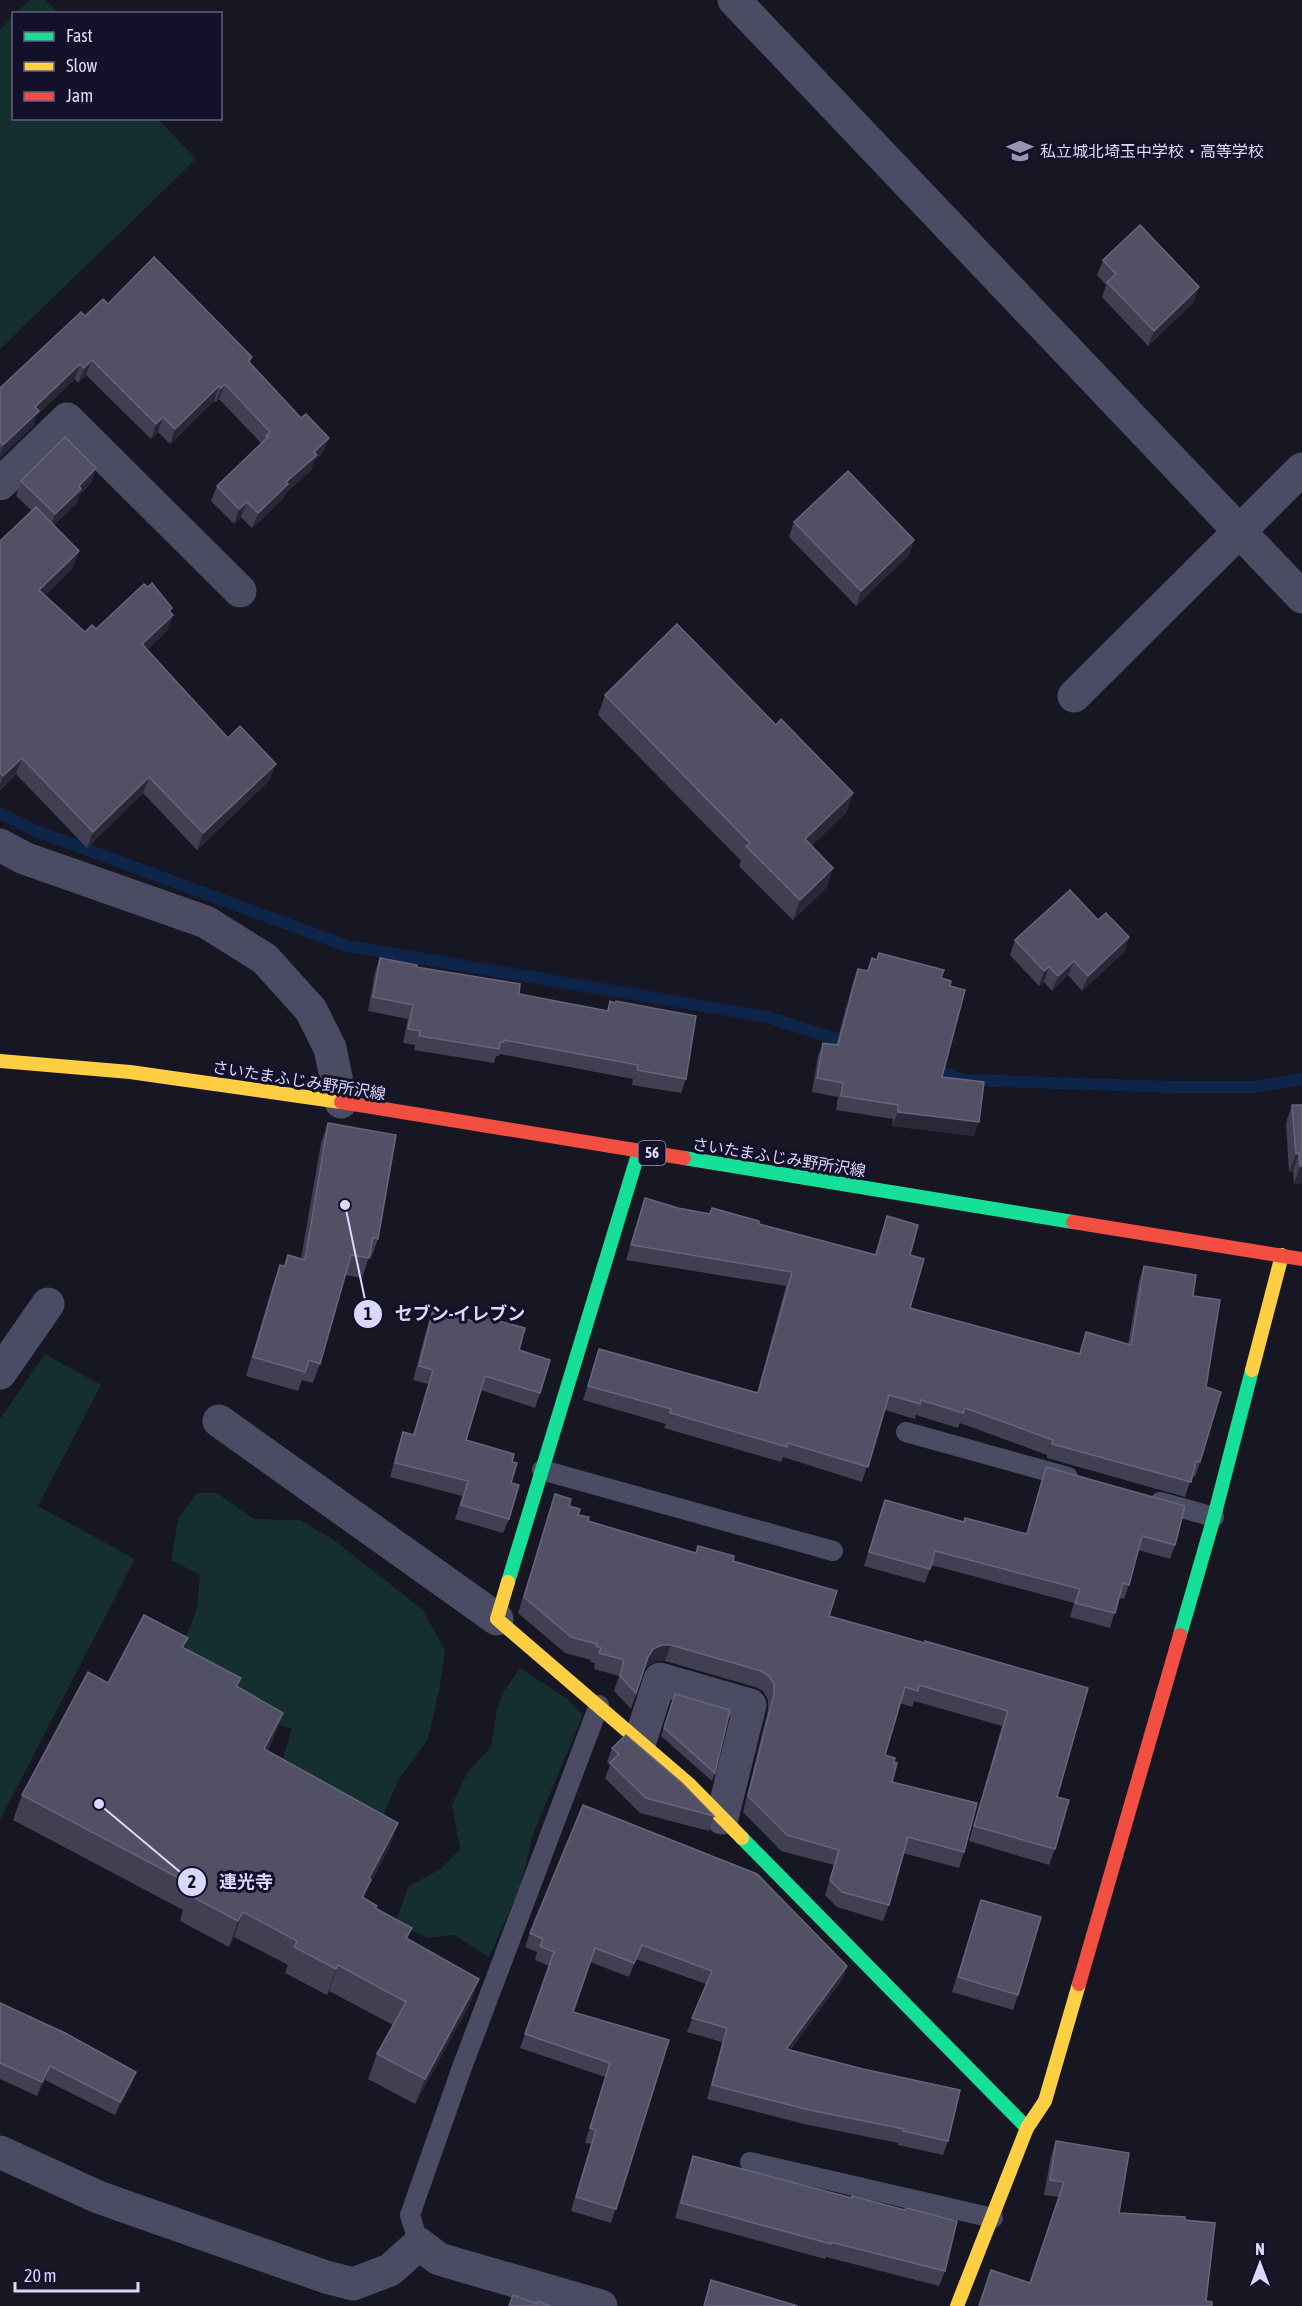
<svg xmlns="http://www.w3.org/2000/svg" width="1302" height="2306" viewBox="0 0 1302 2306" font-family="'Asap Condensed','Noto Sans JP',sans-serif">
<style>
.green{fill:#142f2e}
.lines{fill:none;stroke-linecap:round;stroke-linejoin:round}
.stream{stroke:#0d2548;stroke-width:12}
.lane{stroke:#4b4c64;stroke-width:20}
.street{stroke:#4b4c64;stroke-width:33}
.fast{stroke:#16e098;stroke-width:14}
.slow{stroke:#ffcf43;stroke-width:14}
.jam{stroke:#f24e42;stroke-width:14}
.wall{fill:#413f52}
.shaded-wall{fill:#292837}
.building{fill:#515065;stroke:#67657d;stroke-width:1.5}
.labels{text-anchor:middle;stroke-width:6;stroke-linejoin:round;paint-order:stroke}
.shield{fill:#131029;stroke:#9f9cbf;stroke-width:1.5}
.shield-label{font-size:15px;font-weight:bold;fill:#dbd8ff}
.poi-label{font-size:16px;fill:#dbd8ff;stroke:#131029;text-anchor:start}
.street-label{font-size:16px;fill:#dbd8ff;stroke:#131029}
.leader{fill:none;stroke:#dbd8ff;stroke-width:2}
.callout-dot{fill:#dbd8ff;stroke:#131029;stroke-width:2}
.mark-label{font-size:18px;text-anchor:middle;font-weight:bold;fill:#111}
.callout-label{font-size:18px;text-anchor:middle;font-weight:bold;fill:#dbd8ff;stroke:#131029;stroke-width:6;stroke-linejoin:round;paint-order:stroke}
</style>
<rect width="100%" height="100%" fill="#171623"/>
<g class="green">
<path d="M30 0H45L58 13H16Z"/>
<path d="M13 16 14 118 158 119 196 159 0 349V29Z"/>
<path d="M45 1354 101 1385 38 1506 135 1559 0 1820V1419Z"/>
<path d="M197 1493H217L254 1519 300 1520 334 1540 423 1610 445 1651 439 1691 428 1739 399 1779 379 1825 279 1771 292 1728 253 1720 183 1644 197 1608 200 1575 171 1560 178 1519Z"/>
<path d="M520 1668 566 1698 583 1715 533 1834 520 1888 489 1957 454 1935 428 1938 395 1924 408 1887 440 1869 460 1849 452 1805 467 1773 491 1747 497 1709 504 1691Z"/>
</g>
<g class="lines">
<g class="stream">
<path d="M0 813 34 830 347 946 768 1017 852 1044"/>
<path d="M928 1068 964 1080 1176 1087H1255L1302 1079"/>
</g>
<g class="lane">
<path d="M906 1432 1068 1477"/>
<path d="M542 1470 833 1551"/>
<path d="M1160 1502 1214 1517"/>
<path d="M750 2162 993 2218"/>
<path d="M419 2244 410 2215 461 2070 599 1705"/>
</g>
<g class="street">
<path d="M734 0 1302 597"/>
<path d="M0 484 67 419 240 591"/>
<path d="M1074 696 1302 469"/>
<path d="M0 845 24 858 206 922 265 959 311 1010 330 1048 341 1102"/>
<path d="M0 1373 48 1304"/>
<path d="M219 1421 497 1619"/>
<path d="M640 1741 660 1679 750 1705 722 1818"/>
<path d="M0 2152 98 2197 326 2277 353 2284 390 2270 419 2244 439 2259 601 2306"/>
</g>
<g class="fast">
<path d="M684 1158 1073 1222"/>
<path d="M508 1582 639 1151"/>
<path d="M1180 1635 1214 1517 1252 1370"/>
<path d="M742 1838 1027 2128"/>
</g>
<g class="slow">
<path d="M0 1061 130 1072 341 1102"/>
<path d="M1252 1370 1282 1255"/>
<path d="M508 1582 497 1619 689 1784 742 1838"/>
<path d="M957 2306 1027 2128 1045 2101 1079 1984"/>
</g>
<g class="jam">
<path d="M341 1102 684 1158"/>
<path d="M1073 1222 1302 1259"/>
<path d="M1079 1984 1180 1635"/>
</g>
</g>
<g class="wall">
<path d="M1103 260 1194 302 1148 346 1102 297 1106 285 1097 275Z"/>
<path d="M108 304 252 357 250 363 301 418 329 438 323 452 314 461 311 470 285 494 283 499 252 528 241 517 234 524 211 501 217 486 262 444 219 399 216 402 214 401 170 444 158 432 151 439 86 375 78 383 75 379 37 415 33 426 0 458V388L85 316Z"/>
<path d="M96 468 91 483 79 495 76 504 54 525 73 568 45 595 85 632 171 613 167 631 147 650 228 738 270 780 197 850 143 793 87 848 16 774 0 790V541L32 511 16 496 21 481Z"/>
<path d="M794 522 914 540 909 555 856 606 789 537Z"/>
<path d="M605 695 776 725 853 793 846 813 811 846 833 868 826 888 793 920 739 866 741 861 598 715Z"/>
<path d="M1098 920 1129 937 1124 952 1082 991 1068 975 1052 991 1044 982 1039 986 1010 955 1015 940Z"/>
<path d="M879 953 941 978 950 986 942 1077 974 1136 892 1126 893 1119 836 1110 838 1097 812 1092 818 1056 823 1043 836 1045 853 982 858 969 867 971 872 958 876 960Z"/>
<path d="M380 958 519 994 607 1011 610 1001 686 1079 681 1093 632 1085 633 1079 500 1054 499 1056H496L494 1063 414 1050 415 1045 403 1043 408 1019 368 1011 375 972Z"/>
<path d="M1292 1105H1302V1183L1294 1184 1293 1171 1289 1172 1286 1123Z"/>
<path d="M328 1123 378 1239 371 1258 369 1257 362 1278 345 1275 320 1364 313 1383 302 1380 298 1391 246 1376 273 1284 280 1265 284 1266 288 1255 301 1259 321 1143Z"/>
<path d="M645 1198 678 1208 710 1214 712 1208 759 1224 875 1254 887 1216 910 1255V1308L1079 1353 1086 1332 1128 1345 1139 1281 1144 1266 1193 1296 1206 1387 1200 1462 1195 1477 1192 1476 1185 1497 1047 1458V1455L960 1423 958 1428 916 1415 915 1419 885 1410 862 1482 783 1457 781 1462 664 1428 666 1424 583 1400 599 1349 757 1393 786 1286 626 1260Z"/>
<path d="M433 1310 475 1321 477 1315 519 1350 540 1393 535 1408 481 1390 466 1440 512 1462 509 1519 503 1533 455 1519 462 1496 390 1477 398 1446 403 1432 413 1435 428 1384 413 1380 428 1324Z"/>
<path d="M1046 1467 1175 1545 1170 1559 1138 1550 1129 1585 1124 1599 1119 1598 1110 1628 1070 1617 1074 1603 931 1565 925 1583 864 1566 885 1500 963 1522 1026 1534 1041 1482Z"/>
<path d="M555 1494 578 1515 588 1521 696 1553 698 1546 733 1561 829 1616 924 1643 1088 1688 1057 1797 1055 1849 1049 1865 969 1841 1002 1726 914 1701 912 1707 900 1703 885 1755 894 1763 892 1782 964 1852 959 1868 903 1853 889 1905 883 1921 837 1907 825 1895 834 1865 781 1851 743 1812 768 1710V1700L763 1691 755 1687 665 1661H656L648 1665 644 1671 631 1709 614 1691 619 1676 594 1669 595 1663 590 1662 591 1660 565 1653 518 1613 550 1510Z"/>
<path d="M184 1648 238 1687 274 1738 267 1751 398 1823 389 1848 368 1887 364 1899 376 1908 408 1939 470 2004 415 2104 368 2079 377 2054 393 2025 329 1991 327 1995 285 1973 288 1965 234 1937 229 1947 180 1921 183 1910 13 1820 22 1795 108 1683Z"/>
<path d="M675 1694 715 1773 712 1781 661 1736Z"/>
<path d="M612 1748 714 1816 709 1831 640 1813 605 1778 610 1765 607 1762Z"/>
<path d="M981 1900 1018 1995 1013 2010 952 1992Z"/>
<path d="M530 1933 847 1966 842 1980 790 2050 948 2141 943 2155 898 2145V2143L804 2124 707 2099 722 2042 687 2032 706 1984 636 1959 629 1977 590 1962 573 2012 669 2040 611 2223 571 2211 591 2144 585 2143 605 2077 520 2048 549 1966 535 1960 537 1952 525 1947Z"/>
<path d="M0 2003 136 2072 131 2085 115 2115 45 2080 37 2096 0 2079Z"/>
<path d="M1056 2141 1119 2213 1185 2220 1206 2301 1212 2306H979L991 2270 1030 2283 1059 2197 1044 2195 1051 2156Z"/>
<path d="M693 2156 851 2198 905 2210 945 2271 939 2286 826 2257 825 2259 675 2218 688 2171Z"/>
</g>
<g class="shaded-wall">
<path d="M1199 287 1194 302 1148 346 1154 331Z"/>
<path d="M92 360 86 375 78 383 84 368Z"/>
<path d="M80 364 75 379 37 415 33 426 0 458V454L3 445 35 407Z"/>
<path d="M225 384 219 399 216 402 221 388Z"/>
<path d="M219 386 214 401 170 444 175 429Z"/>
<path d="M163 417 158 432 151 439 156 424Z"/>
<path d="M329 438 323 452 314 461 311 470 285 494 283 499 252 528 258 513 314 452Z"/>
<path d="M96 468 91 483 79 495 76 504 50 529 55 514 79 486Z"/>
<path d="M247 502 241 517 234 524 239 509Z"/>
<path d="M914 540 909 555 856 606 861 591Z"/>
<path d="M79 551 73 568 34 607 39 590Z"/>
<path d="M172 608 168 619 173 615 167 631 136 660 142 644Z"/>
<path d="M22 758 16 774 0 790V785L3 776Z"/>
<path d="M276 764 270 780 197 850 203 833Z"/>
<path d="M149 777 143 793 87 848 93 832Z"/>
<path d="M853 793 846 813 798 859 805 839Z"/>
<path d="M833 868 826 888 793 920 800 900Z"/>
<path d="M1129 937 1124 952 1082 991 1088 976Z"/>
<path d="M1074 961 1068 975 1052 991 1058 976Z"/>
<path d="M1049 967 1044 982 1039 986 1044 971Z"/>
<path d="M898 1112 979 1122 974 1136 892 1126Z"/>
<path d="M1299 1153 1293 1171 1289 1172 1296 1154Z"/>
<path d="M1300 1166H1302V1183L1294 1184Z"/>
<path d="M662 1645H671L665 1661H656L648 1665 642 1673 648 1657 653 1649Z"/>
<path d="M283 1713 274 1738 255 1774 264 1749Z"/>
<path d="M398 1823 389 1848 368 1887 362 1905 352 1923 369 1878Z"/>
<path d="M243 1912 234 1937 229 1947 238 1921Z"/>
<path d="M338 1965 329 1991 327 1995 336 1969Z"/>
<path d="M847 1966 842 1980 781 2063 786 2049Z"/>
<path d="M479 1979 470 2004 415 2104 425 2079Z"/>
<path d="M50 2066 45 2080 37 2096 42 2082Z"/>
<path d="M136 2072 131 2085 115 2115 120 2102Z"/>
</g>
<g class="building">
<path d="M1140 225 1199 287 1154 331 1107 282 1116 274 1103 260Z"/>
<path d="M154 257 252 357 248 361 301 418 306 414 329 438 314 452 317 455 286 482 288 484 258 513 247 502 239 509 217 486 268 437 266 436 270 432 225 384 221 388 219 386 175 429 163 417 156 424 92 360 84 368 80 364 35 407 39 411 3 445 0 441V388L81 312 85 316 103 299 108 304Z"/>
<path d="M65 437 96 468 79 486 81 489 55 514 21 481Z"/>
<path d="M848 471 914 540 861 591 794 522Z"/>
<path d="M36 507 79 551 39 590 85 632 92 625 96 629 144 584 148 587 152 583 172 608 169 611 173 615 142 644 228 738 240 726 276 764 203 833 149 777 93 832 22 758 3 776 0 772V541Z"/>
<path d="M677 624 776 725 781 719 853 793 805 839 833 868 800 900 746 846 750 843 605 695Z"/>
<path d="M1070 890 1098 920 1106 913 1129 937 1088 976 1074 961 1058 976 1049 967 1044 971 1015 940Z"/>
<path d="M879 953 944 970 941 978 951 981 950 986 965 990 942 1077 984 1082 979 1122 898 1112V1105L841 1096 843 1083 817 1078 823 1043 838 1045 858 969 868 971 872 958 877 960Z"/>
<path d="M380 958 417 965 416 967 520 984 519 994 608 1011 610 1001 615 1003 616 1001 696 1016 686 1079 637 1070 638 1065 504 1040V1042H500L499 1049 419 1036 420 1031 408 1029 413 1005 373 997Z"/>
<path d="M1292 1105H1302V1166H1300L1299 1153 1296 1154Z"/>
<path d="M328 1123 396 1135 378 1239 373 1237 369 1258 351 1255 320 1364 309 1360 305 1372 253 1357 280 1265 285 1266 288 1255 305 1260Z"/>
<path d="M645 1198 678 1208 710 1214 712 1208 759 1221V1224L876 1255 887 1216 918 1225 910 1255 924 1259 910 1308 1080 1354 1086 1332 1131 1345 1144 1266 1196 1275 1193 1296 1220 1300 1206 1387 1221 1392 1200 1462 1196 1461 1191 1482 1052 1444 1053 1440 965 1408 963 1413 921 1400 920 1404 889 1395 868 1467 788 1443 787 1447 670 1413 671 1409 588 1386 599 1349 758 1393 792 1272 631 1245Z"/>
<path d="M433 1310 476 1322 477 1315 525 1328 519 1350 550 1360 540 1393 485 1376 466 1440 514 1454 512 1462 517 1463 511 1483 519 1485 509 1519 461 1505 468 1481 395 1463 403 1432 414 1435 433 1370 419 1366Z"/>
<path d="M1046 1467 1185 1506 1175 1545 1142 1536 1129 1585 1123 1583 1115 1613 1075 1603 1080 1589 935 1551 930 1569 869 1552 885 1500 964 1522 965 1518 1027 1534Z"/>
<path d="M555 1494 571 1499 569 1506 580 1509 578 1515 589 1517 588 1521 696 1553 698 1546 734 1556 733 1561 837 1591 829 1616 925 1643V1641L1088 1688 1057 1797 1069 1800 1055 1849 974 1826 1008 1711 919 1685 918 1691 905 1687 885 1755 895 1758 894 1763H897L892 1782 977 1803 964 1852 908 1837 889 1905 842 1892 830 1880 839 1850 787 1835 748 1796 774 1694V1684L769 1676 761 1671 671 1645H662L653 1649 648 1657 636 1693 620 1676 624 1660 599 1653 601 1648 596 1646 597 1644 571 1637 524 1597Z"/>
<path d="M144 1615 188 1638 182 1647 241 1678 236 1686 283 1713 264 1749 398 1823 369 1878 371 1880 362 1897 377 1906 375 1908 412 1928 406 1938 479 1979 425 2079 377 2054 406 2002 338 1965 336 1969 294 1947 297 1941 243 1912 238 1921 189 1895 194 1886 22 1795 88 1672 108 1683Z"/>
<path d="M675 1694 730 1710 715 1773 664 1728Z"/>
<path d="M626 1735 682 1783 714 1816 646 1798 610 1763 619 1754 612 1748Z"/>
<path d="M583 1805 757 1874 847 1966 786 2049 863 2069 960 2090 948 2141 903 2131 904 2129 809 2110 712 2085 727 2028 692 2018 712 1971 642 1945 634 1963 595 1948 573 2012 669 2040 616 2209 576 2197 596 2130 590 2128 610 2063 525 2034 554 1952 540 1946 543 1939 530 1933Z"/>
<path d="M981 1900 1041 1917 1018 1995 958 1977Z"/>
<path d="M0 2003 65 2033 136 2072 120 2102 50 2066 42 2082 0 2063Z"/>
<path d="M1056 2141 1129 2153 1119 2213 1185 2217V2220L1215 2223 1206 2301 1212 2302V2306H979L991 2270 1030 2283 1064 2182 1050 2180Z"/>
<path d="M693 2156 852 2198V2196L905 2210 906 2208 957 2221 945 2271 831 2242V2244L681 2203Z"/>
<path d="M711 2280 798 2306H704Z"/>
<path d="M513 2295 537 2304 538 2301 550 2306H509Z"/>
</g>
<defs>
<g id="school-bare" transform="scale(2.07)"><path d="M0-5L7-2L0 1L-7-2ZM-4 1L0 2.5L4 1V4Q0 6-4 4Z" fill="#9694b2" stroke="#131029" stroke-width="2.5" paint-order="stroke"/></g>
</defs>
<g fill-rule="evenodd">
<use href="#school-bare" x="1020" y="151"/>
</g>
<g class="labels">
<rect class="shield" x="638.5" y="1141" width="27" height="24" rx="4.5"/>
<g class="shield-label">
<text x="652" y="1158">56</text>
</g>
<g class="poi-label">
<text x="1040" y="157">私立城北埼玉中学校・高等学校</text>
</g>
<g class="street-label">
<text transform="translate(299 1080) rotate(9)" y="6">さいたまふじみ野所沢線</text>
<text transform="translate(779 1157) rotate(9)" y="6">さいたまふじみ野所沢線</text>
</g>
</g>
<path class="leader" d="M345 1205L368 1314M99 1804L192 1882"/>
<g class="callout-dot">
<circle cx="345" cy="1205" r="6"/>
<circle cx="99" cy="1804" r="6"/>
<circle cx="368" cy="1314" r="15"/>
<circle cx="192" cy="1882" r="15"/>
</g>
<g class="mark-label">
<text x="368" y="1320">1</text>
<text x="192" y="1888">2</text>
</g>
<g class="callout-label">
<text x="460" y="1320">セブン-イレブン</text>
<text x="246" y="1888">連光寺</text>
</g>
<rect x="12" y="12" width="210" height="108" fill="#131029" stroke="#63607f" stroke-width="1.5"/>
<rect x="24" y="32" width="30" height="9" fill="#16e098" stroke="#63607f" stroke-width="1.5"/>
<text x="66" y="42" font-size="18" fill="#dbd8ff">Fast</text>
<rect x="24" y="62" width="30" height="9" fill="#ffcf43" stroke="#63607f" stroke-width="1.5"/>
<text x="66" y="72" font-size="18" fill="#dbd8ff">Slow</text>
<rect x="24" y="92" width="30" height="9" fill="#f24e42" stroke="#63607f" stroke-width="1.5"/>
<text x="66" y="102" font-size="18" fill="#dbd8ff">Jam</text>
<g transform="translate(1260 2264)" stroke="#131029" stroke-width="4.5" paint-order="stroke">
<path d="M0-4.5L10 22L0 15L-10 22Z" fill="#dbd8ff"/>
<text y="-9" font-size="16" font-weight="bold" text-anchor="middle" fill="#dbd8ff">N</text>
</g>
<path d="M15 2282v9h123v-9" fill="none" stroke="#dbd8ff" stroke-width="3"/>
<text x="24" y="2282" font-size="18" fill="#dbd8ff" stroke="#131029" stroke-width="4.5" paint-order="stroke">20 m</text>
</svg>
